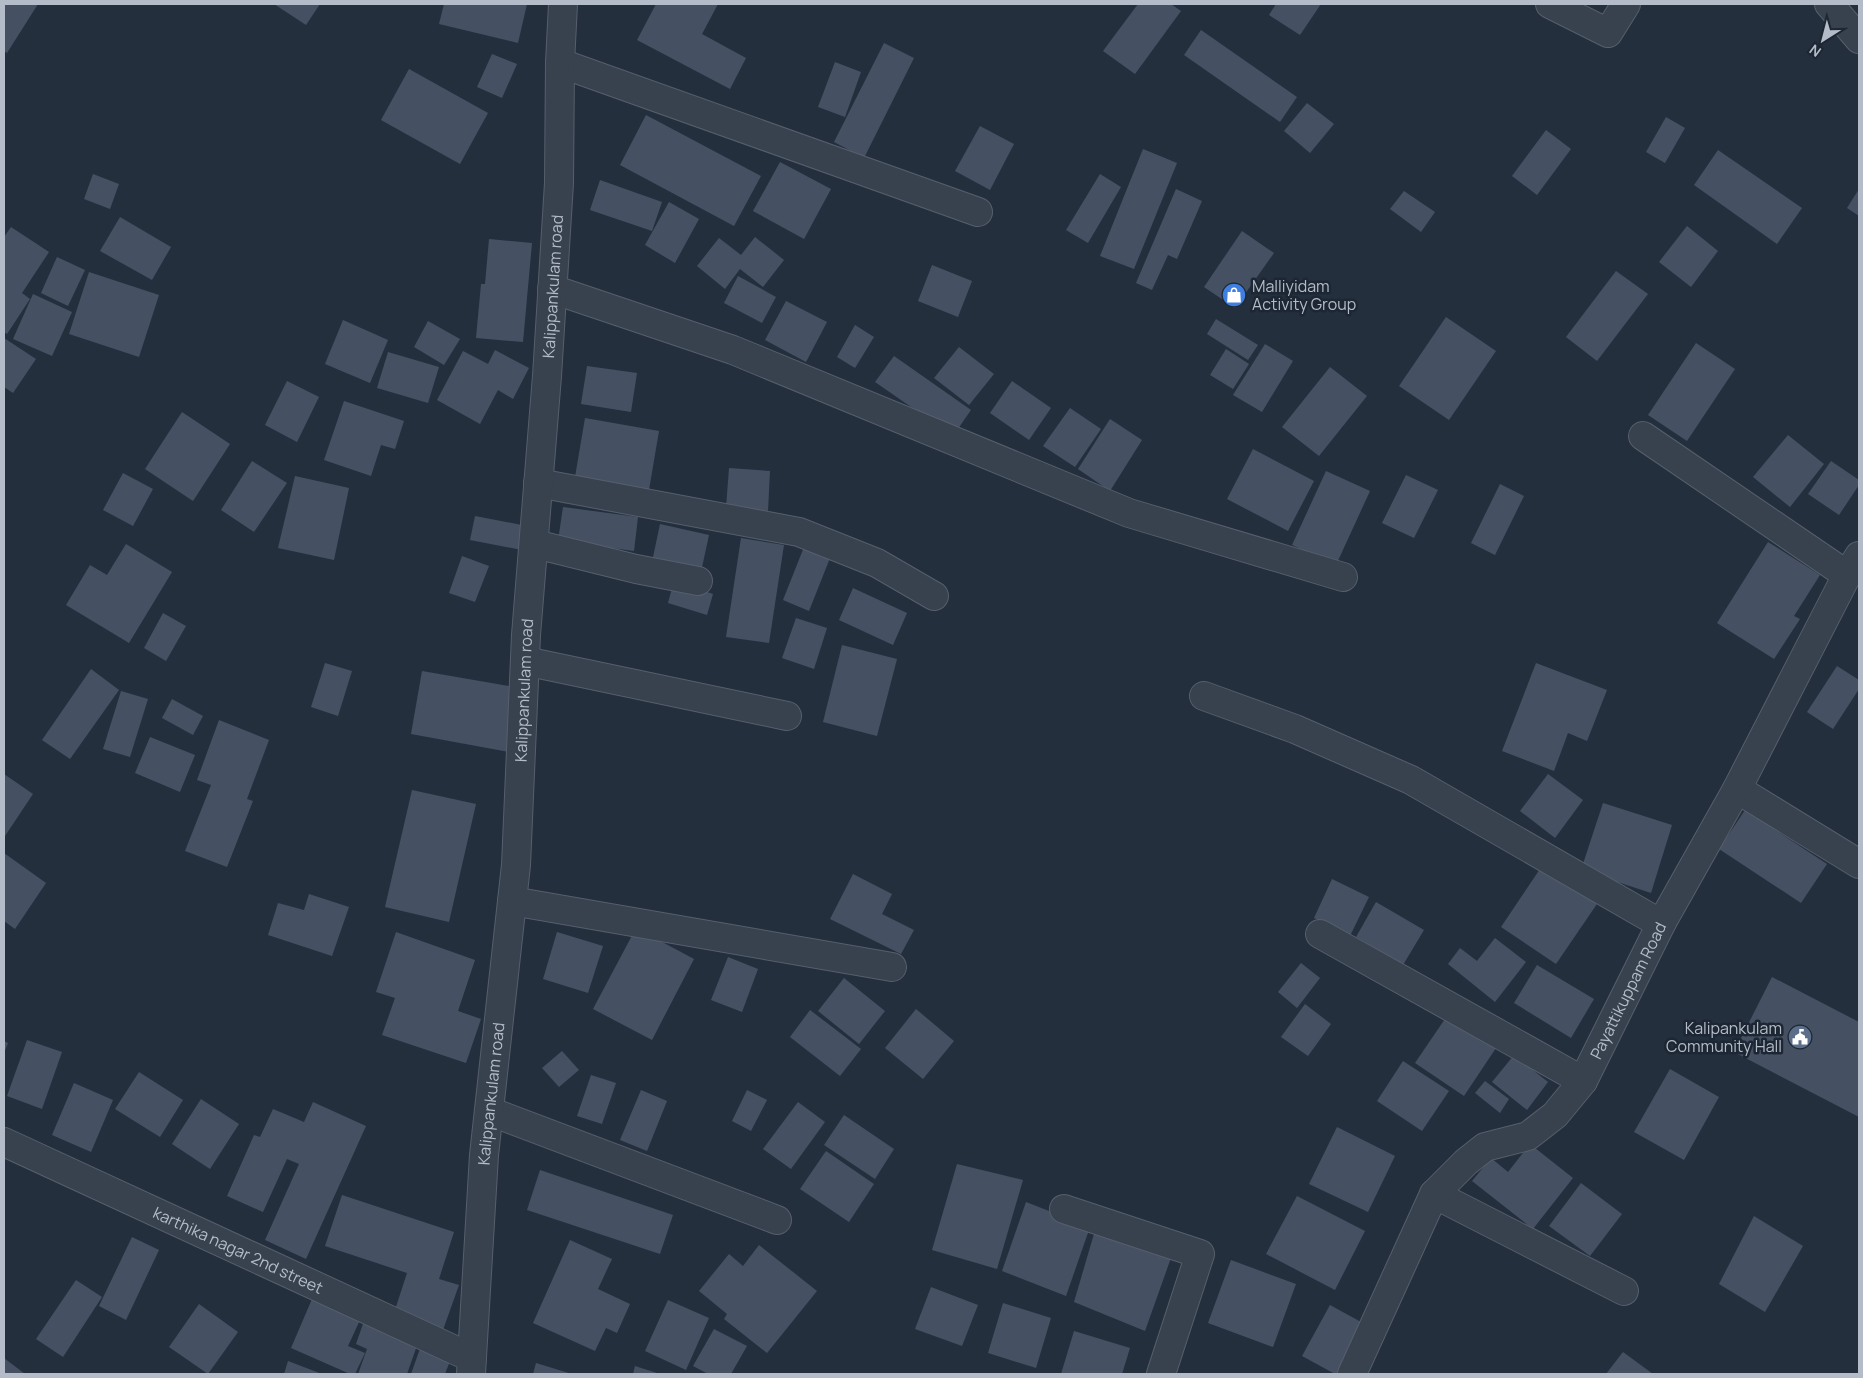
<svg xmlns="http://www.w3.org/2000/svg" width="1863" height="1378" viewBox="0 0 1863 1378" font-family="Manrope,sans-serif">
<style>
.building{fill:#455162}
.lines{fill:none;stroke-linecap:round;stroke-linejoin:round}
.minor-casing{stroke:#565f6c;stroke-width:30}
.minor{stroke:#38414e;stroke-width:28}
.labels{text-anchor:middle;stroke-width:5;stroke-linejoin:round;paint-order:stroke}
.street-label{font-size:16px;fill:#b4bcc9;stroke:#1d2633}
.poi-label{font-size:16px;fill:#b4bcc9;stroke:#1d2633;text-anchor:start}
</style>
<rect width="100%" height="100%" fill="#242f3e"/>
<g class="building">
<path d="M4 4H38L7 53 4 51Z"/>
<path d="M274 4H320L306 25Z"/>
<path d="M444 4H527L518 43 439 24Z"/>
<path d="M656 4H718L702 34 746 58 730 89 637 40Z"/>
<path d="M1138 4H1171L1181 11 1135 74 1103 51Z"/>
<path d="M1276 4H1321L1300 35 1269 15Z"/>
<path d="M1201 30 1297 97 1280 122 1184 55Z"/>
<path d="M884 43 914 58 864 158 834 142Z"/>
<path d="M492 54 517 64 502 98 477 87Z"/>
<path d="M835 62 861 72 845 117 818 107Z"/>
<path d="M409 69 488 113 460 164 381 120Z"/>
<path d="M1307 103 1334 124 1310 153 1284 131Z"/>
<path d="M646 115 761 176 734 226 620 165Z"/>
<path d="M1666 117 1685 128 1665 163 1646 152Z"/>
<path d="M980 126 1014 144 990 190 955 171Z"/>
<path d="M1546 130 1571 149 1537 195 1512 176Z"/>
<path d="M1143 149 1177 163 1134 269 1100 256Z"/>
<path d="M1718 150 1802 208 1777 244 1694 185Z"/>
<path d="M780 162 831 189 804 239 753 211Z"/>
<path d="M93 174 119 184 110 209 84 199Z"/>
<path d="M1100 174 1121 187 1088 243 1066 230Z"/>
<path d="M600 180 662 202 652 231 590 210Z"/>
<path d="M1176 189 1202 201 1177 259 1168 255 1152 290 1136 283Z"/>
<path d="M1859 189V216L1847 208Z"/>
<path d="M1404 191 1435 212 1421 232 1390 209Z"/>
<path d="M669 202 699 219 675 263 645 245Z"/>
<path d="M120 217 171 247 152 280 100 251Z"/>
<path d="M1687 226 1718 251 1691 287 1659 262Z"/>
<path d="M11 227 49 252 22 293 30 299 7 334 4 332V237Z"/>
<path d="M1242 231 1274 253 1235 308 1204 287Z"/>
<path d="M755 237 784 260 763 287 740 269 725 289 697 266 719 238 741 255Z"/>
<path d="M489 239 532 243 523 342 476 338 481 284H485Z"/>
<path d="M57 257 85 270 68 306 41 293Z"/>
<path d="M932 265 972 281 958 317 918 301Z"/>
<path d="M1616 271 1648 294 1597 361 1566 337Z"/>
<path d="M89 272 159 295 139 357 69 334Z"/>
<path d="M738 276 776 297 762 323 724 303Z"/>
<path d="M33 294 72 312 52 356 13 339Z"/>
<path d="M786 301 827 322 806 362 765 340Z"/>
<path d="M1446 317 1496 351 1449 420 1399 386Z"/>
<path d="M1216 319 1258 345 1248 360 1207 334Z"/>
<path d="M343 320 388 340 370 383 325 364Z"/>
<path d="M428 321 460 339 444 365 414 347Z"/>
<path d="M855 325 874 337 855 368 837 357Z"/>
<path d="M4 338 36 359 13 393 4 387Z"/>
<path d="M1696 343 1735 369 1687 441 1648 415Z"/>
<path d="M1265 344 1293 361 1262 412 1233 395Z"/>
<path d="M959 347 994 374 969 405 934 378Z"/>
<path d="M1226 349 1249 364 1233 389 1210 375Z"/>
<path d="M495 350 529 368 513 399 498 390 480 424 437 400 463 351 488 364Z"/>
<path d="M388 352 439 367 428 403 377 388Z"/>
<path d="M894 356 971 410 953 436 875 382Z"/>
<path d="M587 366 637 373 631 412 581 404Z"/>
<path d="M1330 367 1367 396 1319 456 1282 427Z"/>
<path d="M287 381 319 397 297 442 265 425Z"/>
<path d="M1012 381 1051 408 1029 440 990 413Z"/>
<path d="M344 401 404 421 395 449 381 445 371 476 324 460Z"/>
<path d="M1070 408 1101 429 1075 467 1043 446Z"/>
<path d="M182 412 230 444 193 501 145 469Z"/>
<path d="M585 418 659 431 649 490 575 477Z"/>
<path d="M1110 419 1142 440 1110 491 1078 469Z"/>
<path d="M1788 435 1824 464 1790 507 1753 477Z"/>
<path d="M1253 449 1314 481 1288 531 1227 499Z"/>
<path d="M252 461 287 483 254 532 221 510Z"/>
<path d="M1831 461 1859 480V485L1839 515 1808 494Z"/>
<path d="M729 468 770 471 768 511 726 508Z"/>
<path d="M1326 471 1370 491 1336 565 1292 545Z"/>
<path d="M123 473 153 489 133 526 103 510Z"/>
<path d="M1406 475 1438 490 1414 538 1382 523Z"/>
<path d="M295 476 349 488 334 560 278 548Z"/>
<path d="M1500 484 1524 496 1495 555 1471 543Z"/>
<path d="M563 507 638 517 634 551 558 541Z"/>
<path d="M475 516 527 526 522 550 470 540Z"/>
<path d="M660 524 709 535 701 572 652 562Z"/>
<path d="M741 538 784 545 769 643 726 637Z"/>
<path d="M806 542 832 553 809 611 783 600Z"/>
<path d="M1768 542 1820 575 1794 616 1800 619 1774 659 1717 623Z"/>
<path d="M126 544 172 572 129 643 66 605 90 565 107 575Z"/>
<path d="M462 556 489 566 475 602 449 593Z"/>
<path d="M674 581 713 594 707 615 668 603Z"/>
<path d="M853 588 907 613 893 645 839 620Z"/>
<path d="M163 613 186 626 166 661 144 648Z"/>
<path d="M796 618 827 628 814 669 782 658Z"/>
<path d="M842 645 897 659 877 736 823 722Z"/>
<path d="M325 663 352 671 338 716 311 707Z"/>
<path d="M1536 663 1607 690 1587 741 1568 733 1554 771 1502 751Z"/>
<path d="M1837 666 1859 680V689L1833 729 1807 712Z"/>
<path d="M91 669 119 690 70 759 42 740Z"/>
<path d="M422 671 520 688 509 752 411 734Z"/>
<path d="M121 691 148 699 130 757 103 749Z"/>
<path d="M172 699 203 716 193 735 162 718Z"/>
<path d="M219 720 269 740 247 799 253 801 227 867 185 851 211 785 197 780Z"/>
<path d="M150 737 195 755 180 792 135 773Z"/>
<path d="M4 774 33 794 5 836 4 835Z"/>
<path d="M1548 774 1583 800 1555 838 1520 811Z"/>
<path d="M412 790 476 804 449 922 385 907Z"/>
<path d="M1603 803 1672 825 1651 893 1581 870Z"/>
<path d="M1745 810 1827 864 1801 903 1719 849Z"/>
<path d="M4 853 46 883 15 929 4 921Z"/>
<path d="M1544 863 1599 901 1556 964 1501 927Z"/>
<path d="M853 874 892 894 882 914 914 930 901 954 830 919Z"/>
<path d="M1332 879 1369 897 1350 936 1314 918Z"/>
<path d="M309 894 349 907 332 956 268 935 278 903 304 910Z"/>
<path d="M1376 902 1424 930 1403 965 1356 937Z"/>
<path d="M636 928 694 959 652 1040 593 1009Z"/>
<path d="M396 932 475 960 458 1011 481 1019 466 1063 382 1035 395 998 376 992Z"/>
<path d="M557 932 603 946 588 993 543 979Z"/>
<path d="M1495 938 1526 962 1495 1002 1448 964 1460 948 1477 961Z"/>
<path d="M728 957 758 969 742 1012 711 1000Z"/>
<path d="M1301 963 1320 978 1297 1008 1278 992Z"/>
<path d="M1537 965 1594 999 1571 1038 1514 1003Z"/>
<path d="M1772 977 1859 1022V1117L1734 1052Z"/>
<path d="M844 978 885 1011 859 1044 818 1011Z"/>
<path d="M1305 1004 1331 1024 1308 1056 1281 1037Z"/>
<path d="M916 1009 954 1041 923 1079 885 1048Z"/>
<path d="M810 1010 861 1049 840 1076 790 1037Z"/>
<path d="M1449 1013 1498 1045 1464 1096 1415 1063Z"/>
<path d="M27 1040 62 1052 42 1109 7 1096Z"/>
<path d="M4 1041 8 1043 4 1053Z"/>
<path d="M562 1051 579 1070 559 1087 542 1068Z"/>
<path d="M1514 1055 1548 1082 1527 1110 1492 1082Z"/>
<path d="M1403 1061 1449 1091 1422 1131 1377 1101Z"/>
<path d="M1670 1069 1719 1097 1684 1160 1634 1132Z"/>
<path d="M139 1072 183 1100 160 1137 115 1109Z"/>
<path d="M591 1075 616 1083 602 1124 577 1116Z"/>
<path d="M1485 1081 1509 1099 1500 1113 1475 1093Z"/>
<path d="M74 1083 113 1100 91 1152 52 1135Z"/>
<path d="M641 1090 667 1101 647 1151 620 1140Z"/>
<path d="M747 1090 767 1100 751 1131 732 1121Z"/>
<path d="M201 1099 239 1124 210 1169 172 1144Z"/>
<path d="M313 1102 366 1126 306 1259 265 1240 299 1164 287 1159 263 1212 227 1196 254 1135 260 1137 273 1109 304 1122Z"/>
<path d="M798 1102 825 1122 791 1169 763 1149Z"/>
<path d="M844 1115 894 1149 875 1179 824 1145Z"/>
<path d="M1337 1127 1395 1156 1368 1212 1309 1184Z"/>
<path d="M1530 1144 1573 1178 1533 1229 1472 1181 1491 1158 1508 1172Z"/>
<path d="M826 1151 874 1184 849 1222 800 1189Z"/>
<path d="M957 1164 1023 1180 997 1269 932 1250Z"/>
<path d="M540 1170 673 1215 660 1254 527 1210Z"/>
<path d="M1581 1183 1622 1214 1590 1256 1549 1226Z"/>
<path d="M342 1195 454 1232 439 1279 459 1285 443 1330 394 1313 407 1273 325 1246Z"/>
<path d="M1297 1196 1365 1231 1335 1290 1266 1254Z"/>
<path d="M1026 1202 1090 1227 1066 1296 1002 1271Z"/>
<path d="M1754 1216 1803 1246 1765 1312 1719 1284Z"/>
<path d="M1096 1227 1172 1255 1145 1331 1074 1302Z"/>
<path d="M132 1237 159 1250 126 1320 99 1306Z"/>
<path d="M570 1240 612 1259 598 1289 630 1304 617 1333 606 1328 595 1351 533 1323Z"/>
<path d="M759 1245 817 1291 767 1353 724 1319 727 1314 699 1291 729 1254 743 1266Z"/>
<path d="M1231 1260 1296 1284 1273 1347 1208 1323Z"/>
<path d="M76 1280 102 1297 63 1357 36 1339Z"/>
<path d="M931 1287 978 1305 962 1346 915 1329Z"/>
<path d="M312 1299 360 1320 348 1346 365 1353 355 1374H350L291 1348Z"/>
<path d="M668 1300 709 1318 686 1370 645 1351Z"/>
<path d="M1003 1303 1051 1318 1036 1368 988 1353Z"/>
<path d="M199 1304 238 1332 208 1374 169 1347Z"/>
<path d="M1330 1305 1372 1328 1347 1374H1335L1302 1356Z"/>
<path d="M365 1318 420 1337 407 1374H358L367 1349 356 1344Z"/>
<path d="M714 1329 747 1346 731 1374H708L693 1366Z"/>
<path d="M1074 1331 1130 1348 1122 1374H1061Z"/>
<path d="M422 1343 453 1353 445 1374H411Z"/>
<path d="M1623 1352 1653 1374H1606Z"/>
<path d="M4 1358 25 1374H4Z"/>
<path d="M288 1361 322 1374H284Z"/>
<path d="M536 1363 572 1374H533Z"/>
<path d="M635 1366 660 1374H633Z"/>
</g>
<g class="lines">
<g class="minor-casing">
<g id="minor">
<path d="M1550 4 1608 33 1626 4"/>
<path d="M1829 4 1859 39"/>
<path d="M560 63 978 212"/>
<path d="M552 289 733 350 1129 513 1343 577"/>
<path d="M1643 436 1847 575"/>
<path d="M538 483 799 532 877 563 934 596"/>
<path d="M535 544 636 569 698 581"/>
<path d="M525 661 787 716"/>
<path d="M1204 696 1295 729 1411 780 1661 924"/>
<path d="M1737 789 1859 864"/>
<path d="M512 901 892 967"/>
<path d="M1320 934 1583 1081"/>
<path d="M489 1111 777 1220"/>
<path id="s1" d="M4 1142 472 1358"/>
<path d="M1434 1194 1624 1291"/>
<path d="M1064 1209 1200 1254 1161 1374"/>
<path id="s2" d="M471 1374 484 1155 516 865 526 635 547 376 559 183 560 63 563 4"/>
<path id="s3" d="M1352 1374 1434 1194 1466 1162 1485 1147 1528 1136 1555 1115 1583 1081 1661 924 1737 789 1847 575 1859 556"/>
</g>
</g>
<use href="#minor" class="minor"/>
</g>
<defs>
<g id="shop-disc" transform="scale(1.25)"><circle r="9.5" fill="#3f7fe0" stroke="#1d2633"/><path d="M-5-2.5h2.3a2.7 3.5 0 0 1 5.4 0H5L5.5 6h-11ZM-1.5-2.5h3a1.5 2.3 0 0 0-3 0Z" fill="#fff"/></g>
<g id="civic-disc" transform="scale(1.25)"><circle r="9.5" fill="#5c6f8a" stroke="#1d2633"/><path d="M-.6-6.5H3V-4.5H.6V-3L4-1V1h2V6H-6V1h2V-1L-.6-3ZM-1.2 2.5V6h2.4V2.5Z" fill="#fff"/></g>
</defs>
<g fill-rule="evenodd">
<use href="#shop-disc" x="1234" y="295"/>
<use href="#civic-disc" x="1800" y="1037"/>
</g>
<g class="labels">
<g class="street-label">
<text dy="6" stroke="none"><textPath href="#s2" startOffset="1091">Kalippankulam road</textPath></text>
<text dy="6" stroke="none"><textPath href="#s2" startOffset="686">Kalippankulam road</textPath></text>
<text dy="6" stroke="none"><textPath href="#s3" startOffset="491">Payattikuppam Road</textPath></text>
<text dy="6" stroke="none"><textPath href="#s2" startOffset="281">Kalippankulam road</textPath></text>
<text dy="6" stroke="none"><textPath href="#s1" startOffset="258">karthika nagar 2nd street</textPath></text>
</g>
<g class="poi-label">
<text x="1252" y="292">Malliyidam<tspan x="1252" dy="18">Activity Group</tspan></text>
<text x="1782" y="1034" text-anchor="end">Kalipankulam<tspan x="1782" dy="18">Community Hall</tspan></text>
</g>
</g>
<rect width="1863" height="1378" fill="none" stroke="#b4bcc9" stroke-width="10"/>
<g transform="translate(1823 40) rotate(216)" stroke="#1d2633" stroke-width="4" paint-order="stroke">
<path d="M0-4L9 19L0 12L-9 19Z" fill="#b4bcc9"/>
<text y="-8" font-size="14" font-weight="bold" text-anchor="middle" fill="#b4bcc9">N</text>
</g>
</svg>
